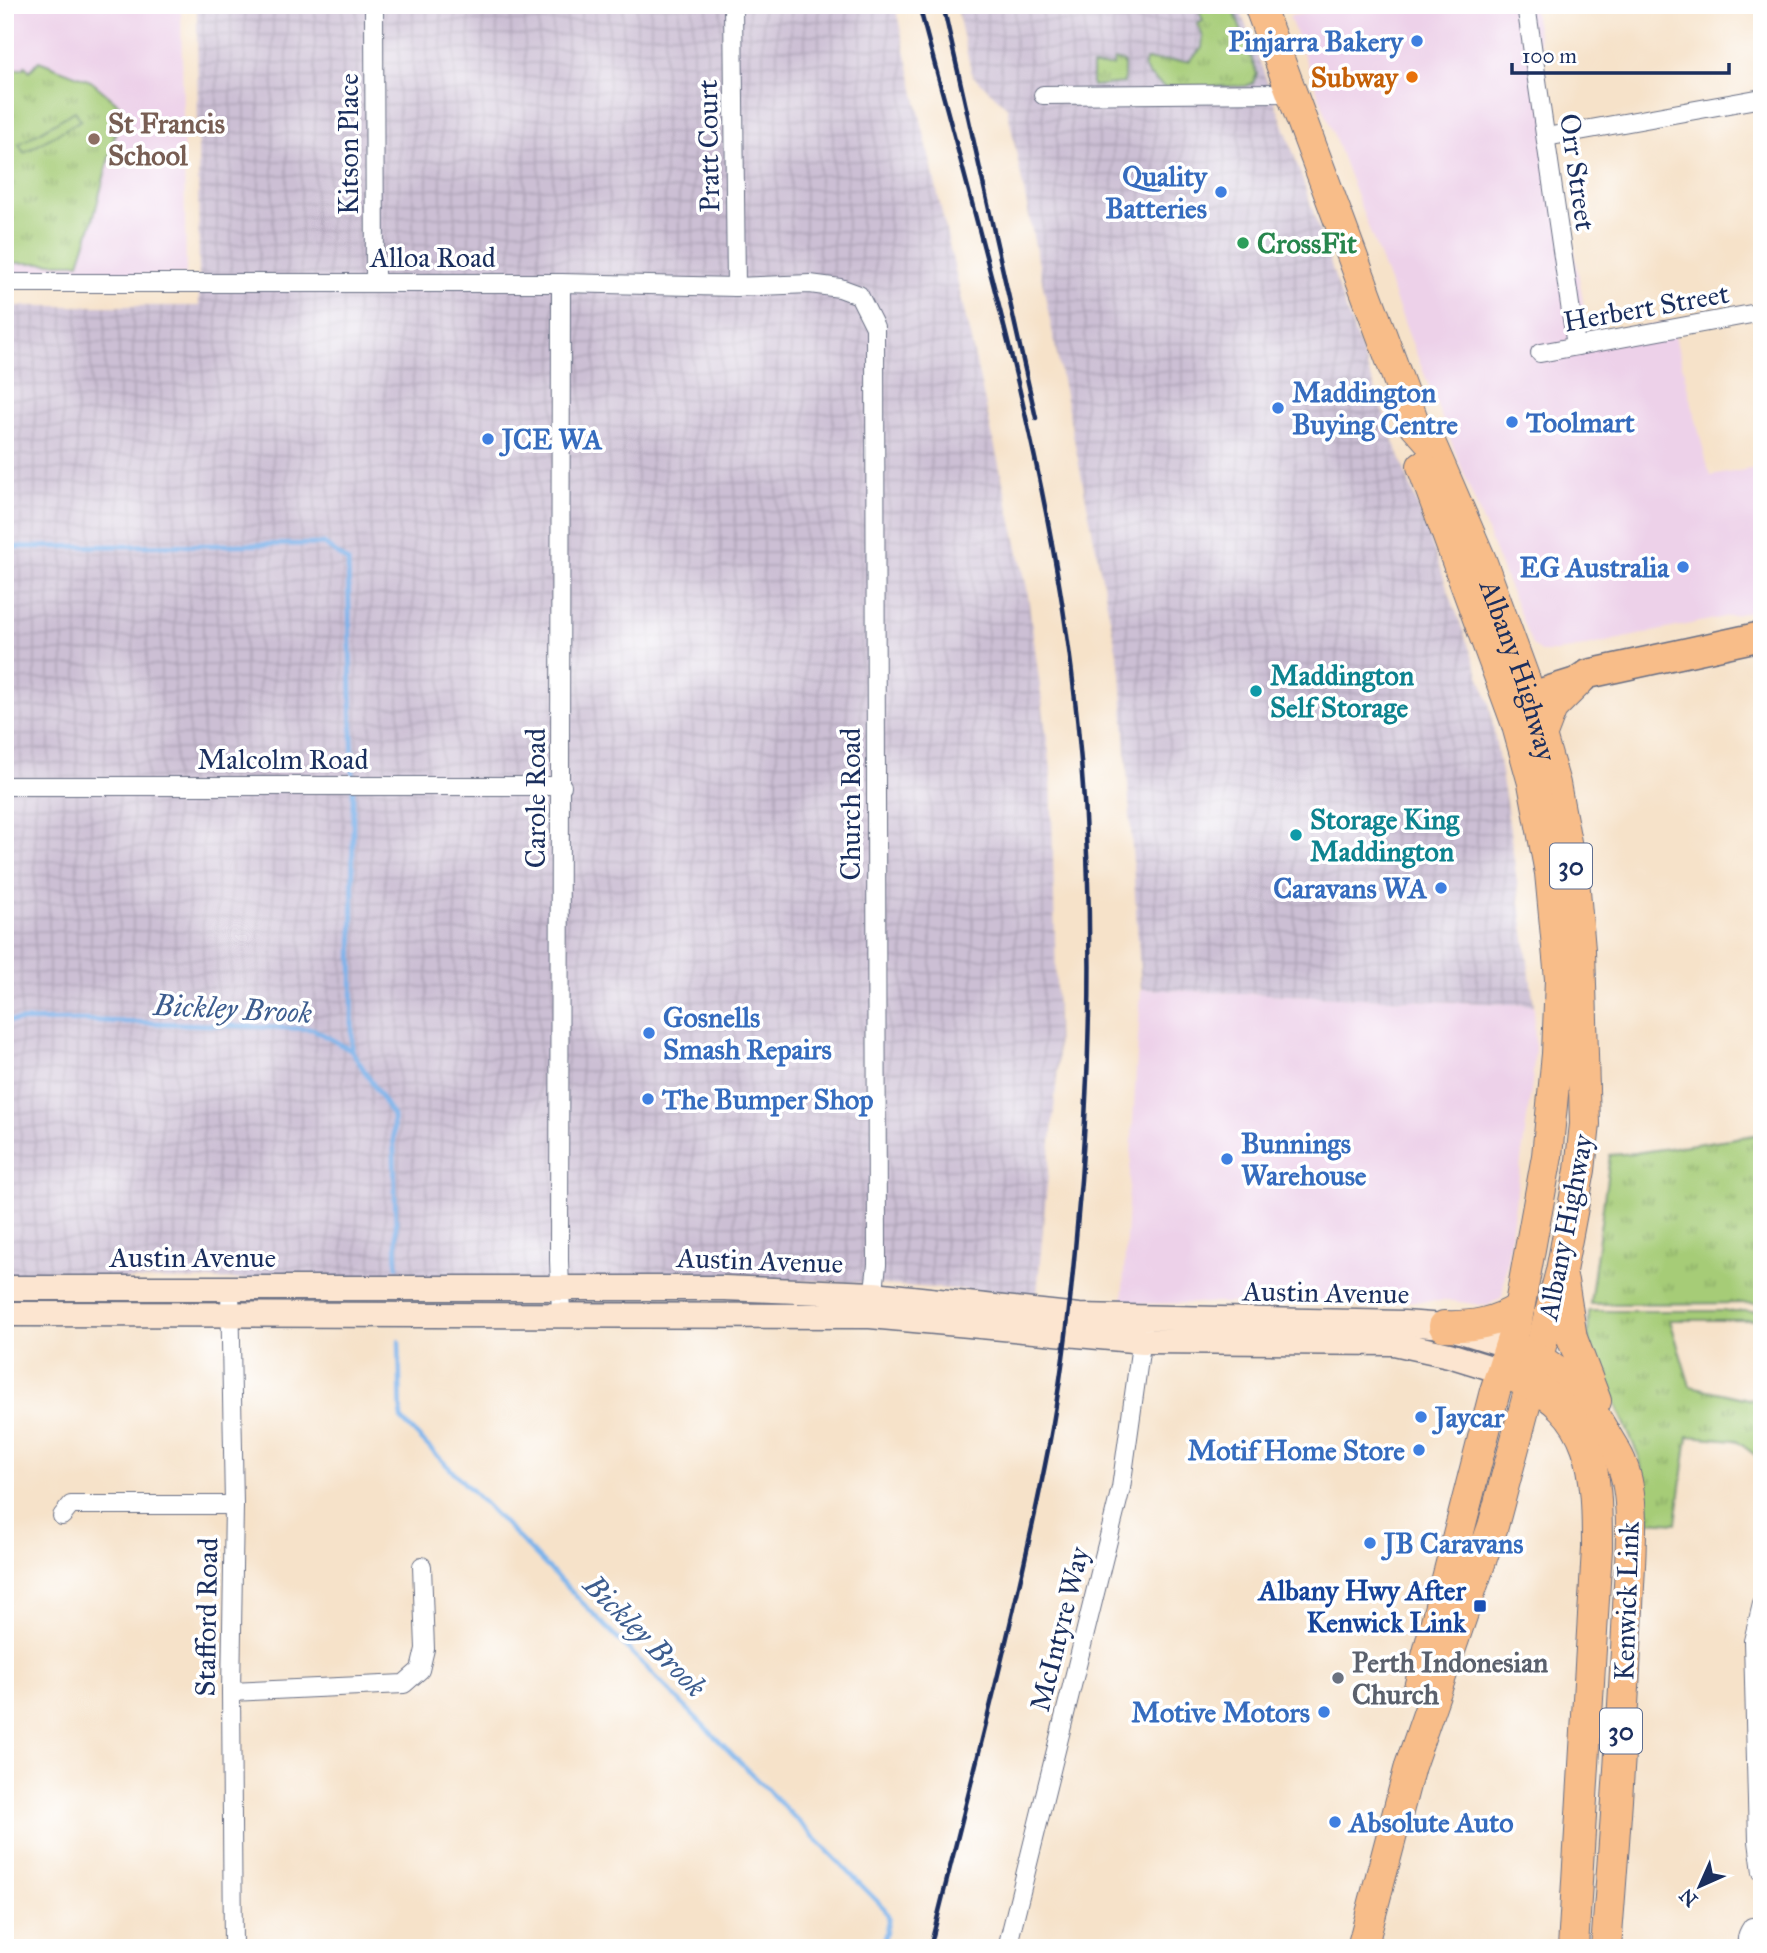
<svg xmlns="http://www.w3.org/2000/svg" width="1767" height="1953" viewBox="0 0 1767 1953" font-family="'IM FELL Great Primer',serif">
<style>
.built{fill:#edd1e9}
.industrial{fill:url(#industrial-grid)}
.grass{fill:url(#grass-tufts);stroke:#607e6a;stroke-width:2}
.garden{fill:#a6cc77;stroke:#607e6a;stroke-width:2}
.lines{fill:none;stroke-linecap:round;stroke-linejoin:round}
.stream{stroke:#7cb3eb;stroke-width:4.5}
.minor-casing{stroke:#686e83;stroke-width:20}
.secondary-casing{stroke:#686e83;stroke-width:27}
.primary-casing{stroke:#686e83;stroke-width:31}
.trunk-casing{stroke:#686e83;stroke-width:32}
.minor{stroke:#fff;stroke-width:18}
.secondary{stroke:#fce5d0;stroke-width:24}
.primary{stroke:#f8bd89;stroke-width:28}
.trunk{stroke:#f8bd89;stroke-width:30}
.rail{stroke:#1b2f5e;stroke-width:4.5}
.shop-dot{fill:#3f7fe0;stroke:#fff;stroke-width:2.5}
.food-dot{fill:#e8710a;stroke:#fff;stroke-width:2.5}
.education-dot{fill:#8d6e63;stroke:#fff;stroke-width:2.5}
.leisure-dot{fill:#2e9e5b;stroke:#fff;stroke-width:2.5}
.culture-dot{fill:#0f9aa8;stroke:#fff;stroke-width:2.5}
.transit-dot{fill:#1a4fb4;stroke:#fff;stroke-width:2.5}
.worship-dot{fill:#6b7280;stroke:#fff;stroke-width:2.5}
.labels{text-anchor:middle;stroke-width:7;stroke-linejoin:round;paint-order:stroke}
.shield{fill:#fff;stroke:#5f6d8e;stroke-width:2}
.shield-label{font-size:26px;font-weight:bold;fill:#1b2f5e}
.shop-label{font-size:28px;font-weight:bold;fill:#366cbe;stroke:#fff;text-anchor:start}
.food-label{font-size:28px;font-weight:bold;fill:#c56008;stroke:#fff;text-anchor:end}
.education-label{font-size:28px;font-weight:bold;fill:#785e54;stroke:#fff;text-anchor:start}
.street-label{font-size:28px;fill:#1b2f5e;stroke:#fff}
.leisure-label{font-size:28px;font-weight:bold;fill:#27864d;stroke:#fff;text-anchor:start}
.culture-label{font-size:28px;font-weight:bold;fill:#0d838f;stroke:#fff;text-anchor:start}
.transit-label{font-size:28px;font-weight:bold;fill:#164399;stroke:#fff;text-anchor:end}
.worship-label{font-size:28px;font-weight:bold;fill:#5b616d;stroke:#fff;text-anchor:start}
.water-label{font-size:30px;font-style:italic;fill:#3d5d8f;stroke:#fff}
</style>
<defs>
<pattern id="industrial-grid" width="8" height="8" patternUnits="userSpaceOnUse" patternTransform="scale(1.75)"><rect width="8" height="8" fill="#ccbfd4"/><path d="M0 4h8M4 0v8" fill="none" stroke="#afa4b8"/></pattern>
<pattern id="grass-tufts" width="24" height="20" patternUnits="userSpaceOnUse" patternTransform="scale(1.75)"><rect width="24" height="20" fill="#a6cc77"/><path d="M3 7l-1-3M5 7V3M7 7l1-3M15 17l-1-3M17 17v-4M19 17l1-3" fill="none" stroke="#86a665"/></pattern>
</defs>
<rect width="100%" height="100%" fill="#fff"/>
<filter id="ink" filterUnits="userSpaceOnUse"><feTurbulence type="fractalNoise" baseFrequency=".0143" numOctaves="2"/><feDisplacementMap in="SourceGraphic" scale="14" xChannelSelector="R" yChannelSelector="G"/><feConvolveMatrix kernelMatrix="1 2 1 2 8 2 1 2 1" color-interpolation-filters="sRGB"/></filter>
<filter id="wash" filterUnits="userSpaceOnUse"><feTurbulence type="fractalNoise" baseFrequency=".00686" numOctaves="4" result="noise"/><feDisplacementMap in="SourceGraphic" scale="28" xChannelSelector="R" yChannelSelector="G"/><feGaussianBlur stdDeviation="1.57" result="paint"/><feColorMatrix in="noise" values="0 0 0 0 0 0 0 0 0 0 0 0 0 0 0 0 0 1.4 0 .05"/><feComposite in="paint" operator="in"/></filter>
<g filter="url(#wash)">
<rect width="100%" height="100%" fill="#f6e2c9"/>
<g class="built">
<path d="M5 5H181L186 275 5 273Z"/>
<path d="M1360 5H1533L1589 338 1671 321 1710 476 1762 467V609L1558 652H1540L1532 645 1410 338 1289 16Z"/>
<path d="M1141 989 1534 1005 1535 1048 1532 1083 1502 1297 1487 1306 1453 1301 1122 1304Z"/>
</g>
<g class="industrial">
<path d="M197 5H895L1027 588 1051 769 1058 1066 1037 1294 816 1281 5 1279V306H199Z"/>
<path d="M956 5H1238L1287 134 1343 301 1489 702 1506 802 1534 1005 1141 989 1121 673 1007 107 972 75Z"/>
</g>
<g class="grass">
<path d="M1197 5H1232L1257 74 1253 83 1245 86 1164 87 1149 75 1144 67 1146 60 1189 61 1202 48 1203 36 1197 24 1203 21Z"/>
<path d="M1114 60 1124 62V83L1092 86V66H1113Z"/>
<path d="M39 61 91 81 122 107 93 220 79 263H8L7 69H23L25 66 30 71Z"/>
<path d="M1762 1134V1303L1590 1304 1610 1155 1635 1153Z"/>
<path d="M1589 1311H1762V1320H1670L1690 1386 1762 1402V1460L1735 1440 1688 1436 1676 1523 1648 1521 1644 1480 1639 1457 1591 1347 1588 1334Z"/>
</g>
<path class="garden" d="M75 111 81 120 24 153 19 144Z"/>
<g class="lines">
<g class="stream">
<path d="M5 547 324 544 348 562 353 780"/>
<path d="M5 1021 78 1020 313 1029 352 1051 393 1116 397 1267"/>
<path d="M352 1051 353 789"/>
<path d="M399 1341 401 1419 885 1909 889 1918 882 1948"/>
</g>
</g>
</g>
<g filter="url(#ink)">
<g class="lines">
<g class="minor-casing">
<g id="minor">
<path d="M374 5 375 283"/>
<path d="M733 5 736 287"/>
<path d="M1526 5 1576 346"/>
<path d="M1043 95 1291 93"/>
<path d="M1546 137 1762 98"/>
<path d="M5 283H561L736 287 810 284 840 288 859 295 875 327 877 1265 872 1306"/>
<path d="M561 283 559 1260 561 1314"/>
<path d="M1540 353 1762 312"/>
<path d="M5 786H562"/>
<path d="M230 1287 234 1505 231 1692 233 1948"/>
<path d="M62 1516 71 1505H234"/>
<path d="M1762 1604 1753 1641 1758 1841 1762 1872"/>
<path d="M231 1692 404 1684 420 1670 425 1649 422 1566"/>
<path d="M1007 1948 1121 1488 1143 1330"/>
<path d="M1751 1948C1744 1941 1747 1934 1752 1927L1762 1926"/>
</g>
</g>
<g class="secondary-casing">
<g id="secondary">
<path d="M5 1288H724L874 1294 1079 1316 1404 1323 1444 1326 1510 1346"/>
<path d="M5 1314 870 1316 1143 1341 1394 1343 1449 1355 1501 1371"/>
</g>
</g>
<g class="primary-casing">
<path id="primary" d="M1509 703 1579 681 1588 674 1762 636"/>
</g>
<g class="trunk-casing">
<g id="trunk">
<path id="s1" d="M1259 5 1415 425 1430 442 1481 560 1525 680 1555 784 1575 890 1580 950 1585 1124 1580 1170 1561 1271 1493 1526 1410 1766 1362 1948"/>
<path d="M1542 734 1552 708 1579 681"/>
<path d="M1563 1281 1572 1338 1596 1401"/>
<path d="M1444 1326C1472 1327 1495 1323 1519 1308"/>
<path d="M1523 1351C1563 1368 1586 1400 1607 1437 1612 1446 1619 1455 1622 1465 1637 1500 1629 1569 1628 1608 1623 1721 1615 1835 1606 1948"/>
<path d="M1516 1378C1596 1411 1597 1473 1597 1549L1573 1948"/>
<path d="M1419 1688 1495 1391 1516 1326 1547 1156 1557 1054 1560 979 1550 873 1533 783 1516 722 1422 466"/>
</g>
</g>
<use href="#minor" class="minor"/>
<use href="#secondary" class="secondary"/>
<use href="#primary" class="primary"/>
<use href="#trunk" class="trunk"/>
<g class="rail">
<path d="M919 5C977 226 1044 446 1072 673 1095 860 1094 1051 1076 1238 1070 1308 1062 1377 1049 1445 1016 1614 971 1781 930 1948"/>
<path d="M943 5 1036 418"/>
</g>
</g>
</g>
<g class="shop-dot">
<circle cx="1417" cy="41" r="7"/>
<circle cx="1221" cy="192" r="7"/>
<circle cx="1278" cy="408" r="7"/>
<circle cx="1512" cy="422" r="7"/>
<circle cx="488" cy="439" r="7"/>
<circle cx="1683" cy="567" r="7"/>
<circle cx="1441" cy="888" r="7"/>
<circle cx="649" cy="1033" r="7"/>
<circle cx="648" cy="1099" r="7"/>
<circle cx="1227" cy="1159" r="7"/>
<circle cx="1421" cy="1417" r="7"/>
<circle cx="1419" cy="1450" r="7"/>
<circle cx="1370" cy="1543" r="7"/>
<circle cx="1324" cy="1712" r="7"/>
<circle cx="1335" cy="1822" r="7"/>
</g>
<circle class="food-dot" cx="1412" cy="77" r="7"/>
<circle class="education-dot" cx="94" cy="139" r="7"/>
<circle class="leisure-dot" cx="1243" cy="243" r="7"/>
<g class="culture-dot">
<circle cx="1256" cy="691" r="7"/>
<circle cx="1296" cy="835" r="7"/>
</g>
<rect class="transit-dot" x="1473" y="1599" width="14" height="14" rx="3.5"/>
<circle class="worship-dot" cx="1338" cy="1678" r="7"/>
<g class="labels">
<g class="shield">
<rect x="1550" y="843.5" width="42" height="45" rx="5"/>
<rect x="1600" y="1708.5" width="42" height="45" rx="5"/>
</g>
<g class="shield-label">
<text x="1571" y="875">30</text>
<text x="1621" y="1740">30</text>
</g>
<g class="shop-label">
<text x="1403" y="51" text-anchor="end">Pinjarra Bakery</text>
<text x="1207" y="186" text-anchor="end">Quality<tspan x="1207" dy="32">Batteries</tspan></text>
<text x="1292" y="402">Maddington<tspan x="1292" dy="32">Buying Centre</tspan></text>
<text x="1526" y="432">Toolmart</text>
<text x="502" y="449">JCE WA</text>
<text x="1669" y="577" text-anchor="end">EG Australia</text>
<text x="1427" y="898" text-anchor="end">Caravans WA</text>
<text x="663" y="1027">Gosnells<tspan x="663" dy="32">Smash Repairs</tspan></text>
<text x="662" y="1109">The Bumper Shop</text>
<text x="1241" y="1153">Bunnings<tspan x="1241" dy="32">Warehouse</tspan></text>
<text x="1435" y="1427">Jaycar</text>
<text x="1405" y="1460" text-anchor="end">Motif Home Store</text>
<text x="1384" y="1553">JB Caravans</text>
<text x="1310" y="1722" text-anchor="end">Motive Motors</text>
<text x="1349" y="1832">Absolute Auto</text>
</g>
<g class="food-label">
<text x="1398" y="87">Subway</text>
</g>
<g class="education-label">
<text x="108" y="133">St Francis<tspan x="108" dy="32">School</tspan></text>
</g>
<g class="street-label">
<text transform="translate(348 144) rotate(-90)" y="10">Kitson Place</text>
<text transform="translate(708 146) rotate(-91)" y="10">Pratt Court</text>
<text transform="translate(1578 172) rotate(82)" y="10">Orr Street</text>
<text x="433" y="267">Alloa Road</text>
<text transform="translate(1646 307) rotate(-10)" y="10">Herbert Street</text>
<text dy="10" stroke="none"><textPath href="#s1" startOffset="716">Albany Highway</textPath></text>
<text x="283" y="769">Malcolm Road</text>
<text transform="translate(535 798) rotate(-90)" y="10">Carole Road</text>
<text transform="translate(850 804) rotate(-90)" y="10">Church Road</text>
<text transform="translate(1565 1227) rotate(-79)" y="10">Albany Highway</text>
<text x="193" y="1267">Austin Avenue</text>
<text transform="translate(760 1260) rotate(2)" y="10">Austin Avenue</text>
<text transform="translate(1326 1292) rotate(1)" y="10">Austin Avenue</text>
<text transform="translate(1626 1601) rotate(-88)" y="10">Kenwick Link</text>
<text transform="translate(206 1617) rotate(-89)" y="10">Stafford Road</text>
<text transform="translate(1059 1629) rotate(-76)" y="10">McIntyre Way</text>
</g>
<g class="leisure-label">
<text x="1257" y="253">CrossFit</text>
</g>
<g class="culture-label">
<text x="1270" y="685">Maddington<tspan x="1270" dy="32">Self Storage</tspan></text>
<text x="1310" y="829">Storage King<tspan x="1310" dy="32">Maddington</tspan></text>
</g>
<g class="transit-label">
<text x="1466" y="1600">Albany Hwy After<tspan x="1466" dy="32">Kenwick Link</tspan></text>
</g>
<g class="worship-label">
<text x="1352" y="1672">Perth Indonesian<tspan x="1352" dy="32">Church</tspan></text>
</g>
<g class="water-label">
<text transform="translate(233 1009) rotate(3)" y="10">Bickley Brook</text>
<text transform="translate(645 1636) rotate(45)" y="10">Bickley Brook</text>
</g>
</g>
<rect width="1767" height="1953" fill="none" stroke="#fff" stroke-width="28"/>
<g transform="translate(1700 1886) rotate(225)" stroke="#ffffff" stroke-width="5" paint-order="stroke">
<path d="M0-5L12 26L0 18L-12 26Z" fill="#1b2f5e"/>
<text y="-10" font-size="19" font-weight="bold" text-anchor="middle" fill="#1b2f5e">N</text>
</g>
<path d="M1512 63v10h217v-10" fill="none" stroke="#1b2f5e" stroke-width="3.5"/>
<text x="1522" y="63" font-size="21" fill="#1b2f5e" stroke="#ffffff" stroke-width="5" paint-order="stroke">100 m</text>
</svg>
